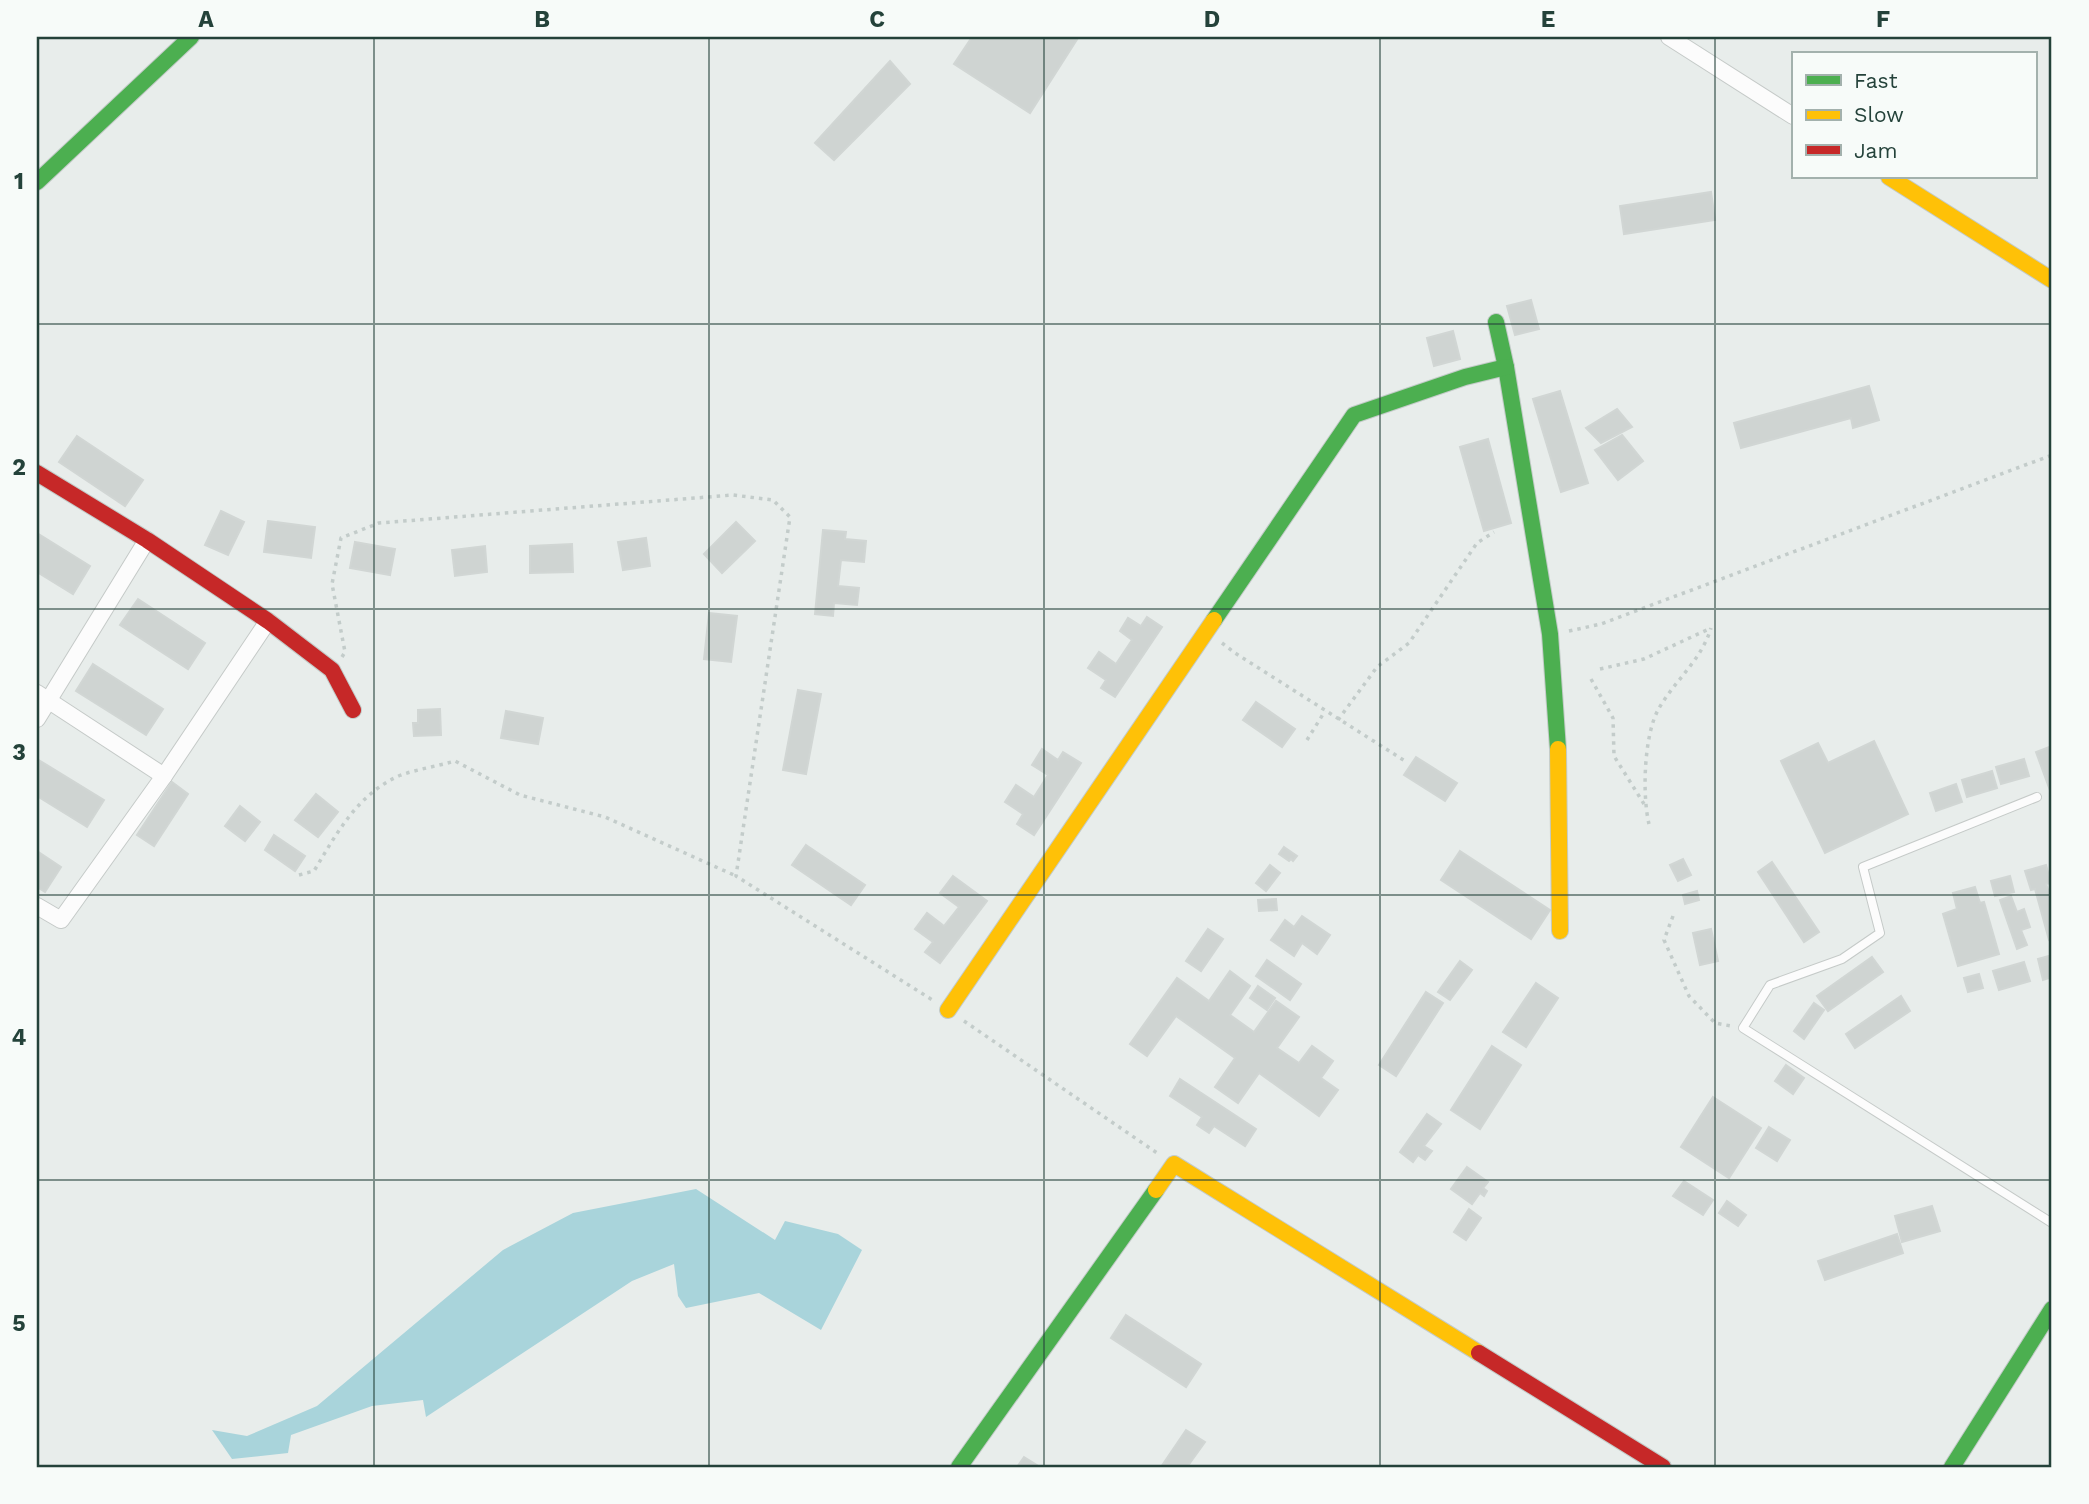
<svg xmlns="http://www.w3.org/2000/svg" width="2089" height="1504" viewBox="0 0 2089 1504" font-family="'Work Sans',sans-serif">
<style>
.water{fill:#a9d4db}
.building{fill:#cfd4d2;stroke:#d1d6d4;stroke-width:2}
.lines{fill:none;stroke-linecap:round;stroke-linejoin:round}
.lane-casing{stroke:#c5cac8;stroke-width:10}
.street-casing{stroke:#c5cac8;stroke-width:18}
.fast-casing{stroke:#c3cbc8;stroke-width:18}
.slow-casing{stroke:#c3cbc8;stroke-width:18}
.jam-casing{stroke:#c3cbc8;stroke-width:18}
.path{stroke:#c3ccca;stroke-width:3.5;stroke-dasharray:3.5 5;stroke-linecap:butt}
.lane{stroke:#fcfcfc;stroke-width:8}
.street{stroke:#fcfcfc;stroke-width:16}
.fast{stroke:#4caf50;stroke-width:16}
.slow{stroke:#ffc107;stroke-width:16}
.jam{stroke:#c62828;stroke-width:16}
.grid{fill:none;stroke:#24423a;stroke-width:2;stroke-opacity:0.55}
.neatline{fill:none;stroke:#24423a;stroke-width:2.5}
.grid-label{font-size:23px;text-anchor:middle;font-weight:bold;fill:#24423a}
</style>
<rect width="100%" height="100%" fill="#e8edeb"/>
<path class="water" d="M696 1189 775 1240 785 1221 838 1234 862 1250 821 1330 759 1293 686 1308 678 1296 674 1264 632 1281 426 1417 423 1400 372 1406 291 1435 288 1453 232 1459 212 1430 247 1436 317 1406 503 1250 573 1213Z"/>
<g class="building">
<path d="M972 37H1076L1078 38 1030 113 954 64Z"/>
<path d="M890 61 910 84 834 160 815 143Z"/>
<path d="M1711 192 1715 220 1624 234 1620 206Z"/>
<path d="M1531 300 1539 329 1515 335 1507 306Z"/>
<path d="M1453 331 1460 359 1434 366 1427 338Z"/>
<path d="M1869 386 1879 420 1853 428 1851 418 1741 448 1734 423Z"/>
<path d="M1560 391 1588 483 1561 492 1533 399Z"/>
<path d="M1617 409 1632 427 1601 443 1586 428Z"/>
<path d="M1622 435 1643 461 1618 480 1595 450Z"/>
<path d="M77 436 143 480 125 506 59 462Z"/>
<path d="M1488 439 1511 523 1484 531 1460 447Z"/>
<path d="M221 511 244 522 228 555 205 545Z"/>
<path d="M268 521 315 527 311 558 264 552Z"/>
<path d="M736 522 755 541 722 573 704 554Z"/>
<path d="M823 530 846 532 845 539 866 541 864 562 841 560 838 586 859 588 857 605 834 603 833 616 815 614Z"/>
<path d="M37 533 90 566 73 594 37 572Z"/>
<path d="M646 538 650 566 623 570 618 542Z"/>
<path d="M355 542 395 549 390 575 350 568Z"/>
<path d="M572 544 573 572 530 573V546Z"/>
<path d="M485 546 487 572 455 576 452 550Z"/>
<path d="M138 599 205 643 188 669 120 625Z"/>
<path d="M709 613 737 616 731 662 704 659Z"/>
<path d="M1147 617 1162 627 1115 697 1101 688 1106 680 1088 668 1099 652 1116 664 1132 640 1120 631 1128 618 1141 626Z"/>
<path d="M93 664 163 709 146 735 76 691Z"/>
<path d="M798 690 821 694 806 774 783 770Z"/>
<path d="M1256 702 1295 729 1282 747 1243 720Z"/>
<path d="M440 709 441 735 414 736 413 723H418V710Z"/>
<path d="M506 711 543 718 538 744 501 738Z"/>
<path d="M1874 741 1908 814 1825 853 1781 761 1818 743 1828 763Z"/>
<path d="M2052 746V796L2036 752Z"/>
<path d="M1042 749 1058 760 1063 752 1081 763 1034 835 1017 824 1023 814 1005 802 1016 785 1034 797 1048 775 1032 765Z"/>
<path d="M1416 757 1457 783 1445 801 1404 775Z"/>
<path d="M37 759 104 800 87 827 37 796Z"/>
<path d="M2024 759 2029 776 2001 784 1996 767Z"/>
<path d="M1992 771 1997 788 1967 797 1962 780Z"/>
<path d="M172 782 188 794 154 846 137 835Z"/>
<path d="M1956 784 1962 802 1936 811 1930 793Z"/>
<path d="M316 794 338 812 318 837 295 820Z"/>
<path d="M240 806 260 822 245 841 225 826Z"/>
<path d="M274 835 305 856 295 871 265 850Z"/>
<path d="M806 845 865 885 851 905 792 865Z"/>
<path d="M1284 847 1297 856 1293 861 1291 859 1289 861 1279 854Z"/>
<path d="M37 851 61 867 45 892 37 887Z"/>
<path d="M1460 851 1550 910 1531 939 1441 880Z"/>
<path d="M1683 859 1691 875 1678 881 1670 865Z"/>
<path d="M1772 862 1819 932 1804 942 1758 872Z"/>
<path d="M1270 865 1280 873 1266 891 1256 883Z"/>
<path d="M2046 865 2051 883 2046 884 2052 901V939L2049 940 2035 889 2031 890 2025 871Z"/>
<path d="M953 876 987 901 940 963 925 952 933 942 915 929 927 913 944 926 959 907 940 893Z"/>
<path d="M2010 876 2014 892 1995 896 1991 881Z"/>
<path d="M1975 887 1980 903 1984 902 1999 954 1958 966 1943 914 1957 909 1953 893Z"/>
<path d="M1697 891 1699 900 1685 904 1683 895Z"/>
<path d="M2011 896 2017 912 2024 909 2030 927 2021 930 2027 945 2017 949 2000 900Z"/>
<path d="M1276 899 1277 910 1259 911 1258 900Z"/>
<path d="M1302 916 1330 935 1317 954 1302 943 1294 956 1271 940 1285 920 1294 927Z"/>
<path d="M1208 929 1223 939 1201 971 1186 961Z"/>
<path d="M1711 929 1718 961 1700 965 1693 933Z"/>
<path d="M2052 955V977L2043 980 2038 959Z"/>
<path d="M1872 957 1883 972 1828 1011 1817 996Z"/>
<path d="M1267 960 1301 984 1290 1000 1256 976Z"/>
<path d="M1460 961 1472 970 1450 1000 1438 992Z"/>
<path d="M2024 962 2030 981 1999 990 1993 971Z"/>
<path d="M1230 971 1250 986 1230 1015 1254 1032 1276 1001 1299 1017 1277 1048 1299 1063 1312 1046 1333 1061 1321 1078 1338 1090 1319 1116 1259 1073 1238 1103 1215 1087 1235 1058 1176 1016 1147 1056 1130 1044 1177 978 1209 1001Z"/>
<path d="M1979 974 1983 988 1968 992 1964 978Z"/>
<path d="M1536 983 1558 998 1526 1047 1503 1032Z"/>
<path d="M1258 986 1275 998 1267 1010 1250 998Z"/>
<path d="M1426 992 1443 1003 1396 1076 1379 1065Z"/>
<path d="M1901 996 1910 1011 1855 1048 1846 1034Z"/>
<path d="M1814 1003 1824 1010 1804 1039 1794 1031Z"/>
<path d="M1492 1046 1521 1065 1480 1129 1451 1110Z"/>
<path d="M1786 1065 1804 1078 1793 1094 1775 1081Z"/>
<path d="M1180 1079 1256 1129 1245 1146 1214 1126 1209 1133 1197 1125 1202 1117 1170 1096Z"/>
<path d="M1713 1097 1761 1128 1729 1178 1681 1147Z"/>
<path d="M1427 1114 1441 1124 1424 1146 1432 1151 1425 1160 1418 1155 1413 1162 1400 1152Z"/>
<path d="M1769 1127 1790 1140 1777 1161 1756 1148Z"/>
<path d="M1467 1167 1488 1182 1483 1188 1487 1191 1484 1196 1480 1193 1472 1204 1451 1189Z"/>
<path d="M1684 1181 1713 1200 1703 1215 1673 1196Z"/>
<path d="M1727 1201 1746 1215 1738 1226 1719 1213Z"/>
<path d="M1932 1206 1940 1231 1902 1242 1895 1216Z"/>
<path d="M1469 1209 1481 1218 1466 1240 1454 1232Z"/>
<path d="M1897 1234 1903 1253 1825 1280 1818 1261Z"/>
<path d="M1126 1315 1201 1364 1186 1387 1111 1338Z"/>
<path d="M1186 1430 1205 1442 1187 1467H1161Z"/>
<path d="M1024 1457 1040 1467H1017Z"/>
</g>
<g class="lines">
<g class="lane-casing">
<path id="lane" d="M2037 797 1863 867 1880 933 1842 959 1770 985 1743 1028 2052 1223"/>
</g>
<g class="street-casing">
<g id="street">
<path d="M1669 37 1793 116"/>
<path d="M37 693 164 776"/>
<path d="M37 719 147 540"/>
<path d="M37 906 61 920 164 776 268 621"/>
</g>
</g>
<g class="fast-casing">
<g id="fast">
<path d="M37 182 191 37"/>
<path d="M1496 322 1506 367 1550 634 1558 749"/>
<path d="M1214 620 1354 415 1465 377 1506 367"/>
<path d="M959 1467 1156 1190"/>
<path d="M1952 1467 2052 1309"/>
</g>
</g>
<g class="slow-casing">
<g id="slow">
<path d="M1889 177 2052 280"/>
<path d="M1558 749 1560 931"/>
<path d="M948 1010 1214 620"/>
<path d="M1156 1190 1174 1164 1479 1353"/>
</g>
</g>
<g class="jam-casing">
<g id="jam">
<path d="M37 473 147 540 268 621 332 670 353 710"/>
<path d="M1479 1353 1663 1467"/>
</g>
</g>
<g class="path">
<path d="M1569 631 1601 624 2052 455"/>
<path d="M1222 643 1235 653 1405 761"/>
<path d="M342 657 345 652 332 584 341 538 379 523 733 495 773 500 790 517 736 876 934 1001"/>
<path d="M1600 669 1644 659 1711 628"/>
<path d="M1591 679 1613 718 1614 756 1644 804"/>
<path d="M1338 720 1377 667 1409 643 1477 543 1494 532"/>
<path d="M1307 740 1325 711"/>
<path d="M1649 824C1642 795 1644 736 1658 710 1674 681 1701 661 1711 628"/>
<path d="M299 875 314 871C337 833 358 793 401 775 418 769 438 766 455 761L520 795 605 817 736 876"/>
<path d="M1673 916 1664 940 1689 996 1715 1023 1731 1026"/>
<path d="M964 1021 1160 1155"/>
</g>
<use href="#lane" class="lane"/>
<use href="#street" class="street"/>
<use href="#fast" class="fast"/>
<use href="#slow" class="slow"/>
<use href="#jam" class="jam"/>
</g>
<path class="grid" d="M374 37V1467M709 37V1467M1044 37V1467M1380 37V1467M1715 37V1467M37 324H2052M37 609H2052M37 895H2052M37 1180H2052"/>
<rect width="2089" height="1504" fill="none" stroke="#f7fbf9" stroke-width="77"/>
<rect x="1792" y="52" width="245" height="126" fill="#f7fbf9" stroke="#a3b1ad" stroke-width="2"/>
<rect x="1806" y="75" width="35" height="10" fill="#4caf50" stroke="#a3b1ad" stroke-width="2"/>
<text x="1854" y="88" font-size="21" fill="#24423a">Fast</text>
<rect x="1806" y="110" width="35" height="10" fill="#ffc107" stroke="#a3b1ad" stroke-width="2"/>
<text x="1854" y="122" font-size="21" fill="#24423a">Slow</text>
<rect x="1806" y="145" width="35" height="10" fill="#c62828" stroke="#a3b1ad" stroke-width="2"/>
<text x="1854" y="158" font-size="21" fill="#24423a">Jam</text>
<rect x="38" y="38" width="2012" height="1428" class="neatline"/>
<g class="grid-label">
<text x="206" y="27">A</text>
<text x="542" y="27">B</text>
<text x="877" y="27">C</text>
<text x="1212" y="27">D</text>
<text x="1548" y="27">E</text>
<text x="1883" y="27">F</text>
<text x="19" y="189">1</text>
<text x="19" y="475">2</text>
<text x="19" y="760">3</text>
<text x="19" y="1045">4</text>
<text x="19" y="1331">5</text>
</g>
</svg>
